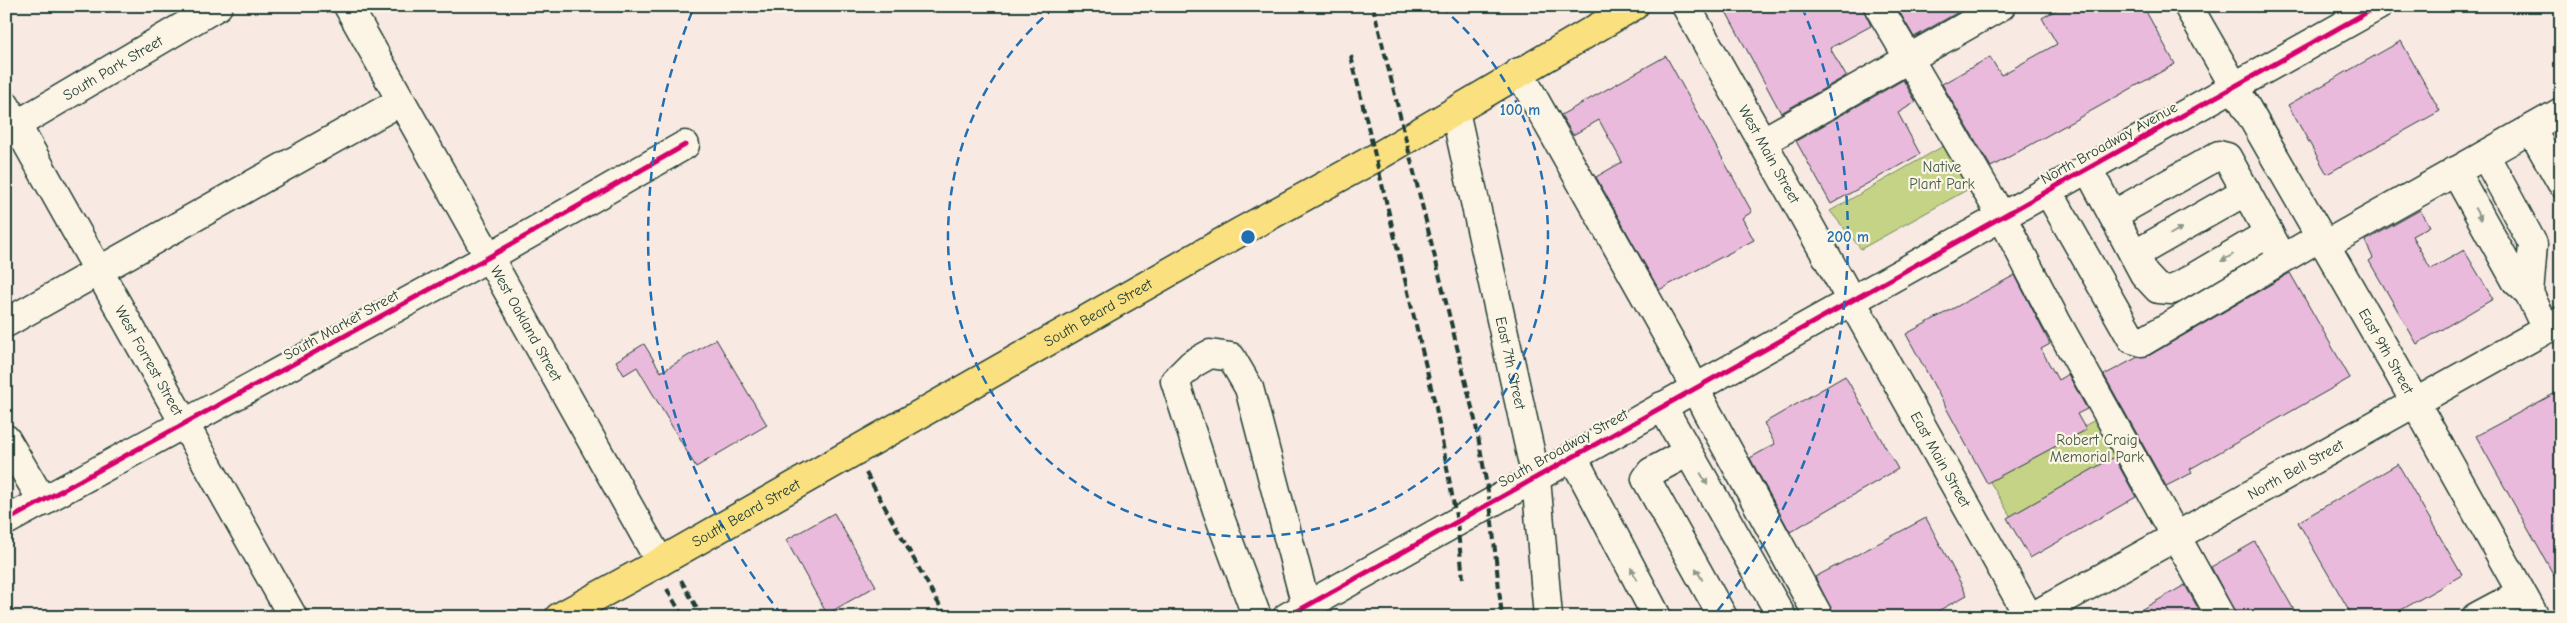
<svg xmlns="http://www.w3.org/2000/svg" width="2567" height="623" viewBox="0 0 2567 623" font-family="'Comic Neue',sans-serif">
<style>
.green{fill:#c5d387;stroke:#72885e}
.building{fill:#eabadc;stroke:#1f3d34}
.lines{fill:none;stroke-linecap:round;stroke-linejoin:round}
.minor-casing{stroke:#1f3d34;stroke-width:31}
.major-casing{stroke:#1f3d34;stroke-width:31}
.minor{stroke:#fcf5e5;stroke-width:28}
.major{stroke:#fbe080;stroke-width:28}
.rail{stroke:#1f3d34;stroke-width:4;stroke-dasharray:8 4;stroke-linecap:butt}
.cycleway-casing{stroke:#fcf5e5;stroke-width:8}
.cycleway{stroke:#d6006c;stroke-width:5}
.oneway{fill:#8e998c}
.ring{fill:none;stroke:#1f6fb2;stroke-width:2.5;stroke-dasharray:9 6}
.labels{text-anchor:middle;stroke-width:4.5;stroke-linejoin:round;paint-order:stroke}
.street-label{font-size:15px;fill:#1f3d34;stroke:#fcf5e5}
.park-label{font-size:15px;fill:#405b45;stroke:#fcf5e5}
.centre{fill:#1f6fb2;stroke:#fcf5e5;stroke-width:2.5}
.ring-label{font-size:15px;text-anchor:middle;font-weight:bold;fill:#1f6fb2;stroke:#fcf5e5;stroke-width:4.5;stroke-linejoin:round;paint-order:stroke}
</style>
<rect width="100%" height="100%" fill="#f8e9e3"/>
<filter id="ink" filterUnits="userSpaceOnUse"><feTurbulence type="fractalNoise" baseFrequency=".02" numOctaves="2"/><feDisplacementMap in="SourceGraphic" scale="10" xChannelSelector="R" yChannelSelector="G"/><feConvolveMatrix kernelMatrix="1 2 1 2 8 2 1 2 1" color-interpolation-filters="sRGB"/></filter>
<g filter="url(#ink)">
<g class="green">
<path d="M1959 137 1981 182 1861 249 1830 211Z"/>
<path d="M2109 412 2135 458 2015 524 1989 480Z"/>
</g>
<g class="building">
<path d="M1723 6H1862L1871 26 1830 48 1846 76 1781 113Z"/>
<path d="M1896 6H1969L1914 37Z"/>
<path d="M2063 6H2143L2175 64 1991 167 1942 84 1990 57 2001 75 2057 44 2042 18Z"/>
<path d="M2401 41 2440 111 2327 174 2288 105Z"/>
<path d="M1666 56 1752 212 1742 218 1754 240 1659 290 1596 177 1622 162 1599 120 1573 135 1561 115Z"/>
<path d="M1903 80 1916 102 1898 113 1920 154 1831 204 1796 141Z"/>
<path d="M2420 210 2430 226 2412 236 2431 269 2464 250 2493 299 2417 344 2369 261 2373 258 2365 241Z"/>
<path d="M2290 273 2350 378 2190 469 2192 473 2166 486 2104 375 2138 357 2150 355Z"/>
<path d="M2015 275 2050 344 2041 349 2058 380 2068 374 2087 409 2077 414 2086 430 1987 483 1906 334Z"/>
<path d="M716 339 767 425 696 467 637 367 624 375 616 361 644 344 661 372Z"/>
<path d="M1845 376 1898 469 1790 532 1750 458 1775 444 1764 423Z"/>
<path d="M2561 390V588L2476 436Z"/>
<path d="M2114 457 2136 497 2030 558 2007 518Z"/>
<path d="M2398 464 2462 575 2389 617H2353L2298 522Z"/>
<path d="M834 513 876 586 827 614 786 540Z"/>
<path d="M1926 518 1967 595 1927 617H1835L1815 577Z"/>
<path d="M2255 542 2298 617H2237L2211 567Z"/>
<path d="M2185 585 2203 617H2128Z"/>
</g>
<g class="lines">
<g class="minor-casing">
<g id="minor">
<path id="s1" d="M348 6 660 562"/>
<path id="s2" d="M1686 6 2029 617"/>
<path d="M1878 6 2002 217 2056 321 2221 617"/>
<path id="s3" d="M2188 6 2396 368 2535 617"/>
<path d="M1519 72 1676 351 1706 410 1819 617"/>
<path id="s4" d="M6 106 293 617"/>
<path id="s5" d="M1455 111 1536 478 1548 617"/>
<path d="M2531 129 2561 182"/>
<path id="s6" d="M6 131 218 6"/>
<path d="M1762 142 2001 6"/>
<path d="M2485 155 2533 244 2529 293"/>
<path d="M2088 169 2144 274 2158 289 2172 290 2269 233"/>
<path d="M2455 171 2516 281 2529 293 2546 329"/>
<path d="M2048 191 2132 339 2142 342 2320 237"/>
<path d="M2113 215 2219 155 2227 157 2278 250"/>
<path d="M2325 245 2561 112"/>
<path d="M2134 255 2246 191"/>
<path d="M6 323 401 101"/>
<path d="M1662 406 1782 617"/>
<path d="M6 439 43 502"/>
<path d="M1688 452 1651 472 1646 479 1723 617"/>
<path d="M1573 457 1657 617"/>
<path d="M6 521 489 257 685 145"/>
<path d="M1257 617 1217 510 1175 381 1192 364 1210 354 1231 357 1249 388 1306 606"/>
<path d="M1287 617 2378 6"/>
<path id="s7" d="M2032 617 2561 321"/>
<path d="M2476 617 2521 593"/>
</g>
</g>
<g class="major-casing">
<g id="major">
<path id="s8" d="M559 617 660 562 1240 232 1375 158 1634 6"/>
</g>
</g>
<use href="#minor" class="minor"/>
<use href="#major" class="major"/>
<g class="rail">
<path d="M1373 6 1475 420 1490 503 1502 617"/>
<path d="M1351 56 1436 408 1457 522 1463 578"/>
<path d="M866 473 946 617"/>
<path d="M681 580 702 617"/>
<path d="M667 589 683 617"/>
</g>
<g class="cycleway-casing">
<g id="cycleway">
<path d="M6 521 489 257 685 145"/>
<path d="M1287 617 2378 6"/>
</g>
</g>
<use href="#cycleway" class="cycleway"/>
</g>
<defs><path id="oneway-solid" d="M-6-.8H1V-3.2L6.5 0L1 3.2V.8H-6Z" transform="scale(1.25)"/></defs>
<g class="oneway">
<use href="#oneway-solid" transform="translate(2478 214) rotate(61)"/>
<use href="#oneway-solid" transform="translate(2176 231) rotate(-30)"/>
<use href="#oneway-solid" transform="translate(2227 258) rotate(150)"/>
<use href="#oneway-solid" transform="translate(1704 479) rotate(60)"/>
<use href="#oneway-solid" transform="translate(1634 574) rotate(-118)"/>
<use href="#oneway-solid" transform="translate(1699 574) rotate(-119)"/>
</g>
</g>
<g class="ring">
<path d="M1441 7A300 300 0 1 1 1055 7"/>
<path d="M782 615A600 600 0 0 1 694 7M1802 7A600 600 0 0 1 1714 615"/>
</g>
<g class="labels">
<g class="street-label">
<text dy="5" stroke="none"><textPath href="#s6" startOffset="124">South Park Street</textPath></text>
<text transform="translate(2109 143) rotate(-29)" y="5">North Broadway Avenue</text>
<text dy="5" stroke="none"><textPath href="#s2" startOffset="170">West Main Street</textPath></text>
<text dy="5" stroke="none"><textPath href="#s8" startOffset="619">South Beard Street</textPath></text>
<text dy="5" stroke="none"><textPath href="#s1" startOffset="364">West Oakland Street</textPath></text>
<text transform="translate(341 325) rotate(-29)" y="5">South Market Street</text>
<text dy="5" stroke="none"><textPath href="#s3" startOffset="398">East 9th Street</textPath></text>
<text dy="5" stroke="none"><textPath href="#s4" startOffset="292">West Forrest Street</textPath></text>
<text dy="5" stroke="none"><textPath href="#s5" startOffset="258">East 7th Street</textPath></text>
<text transform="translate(1563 448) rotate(-29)" y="5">South Broadway Street</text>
<text dy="5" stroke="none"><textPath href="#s2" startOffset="520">East Main Street</textPath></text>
<text dy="5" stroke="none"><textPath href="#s7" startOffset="302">North Bell Street</textPath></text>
<text dy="5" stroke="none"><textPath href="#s8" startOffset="214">South Beard Street</textPath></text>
</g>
<g class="park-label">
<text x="1942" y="172">Native<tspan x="1942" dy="17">Plant Park</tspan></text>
<text x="2097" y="445">Robert Craig<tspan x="2097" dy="17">Memorial Park</tspan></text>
</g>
</g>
<circle cx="1248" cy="237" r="8" class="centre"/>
<g class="ring-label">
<text x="1520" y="115">100 m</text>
<text x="1848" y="242">200 m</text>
</g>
<rect width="2567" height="623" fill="none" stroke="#fcf5e5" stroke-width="25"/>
<rect x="12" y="12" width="2542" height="598" fill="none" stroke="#1f3d34" stroke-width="2" filter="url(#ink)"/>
</svg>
